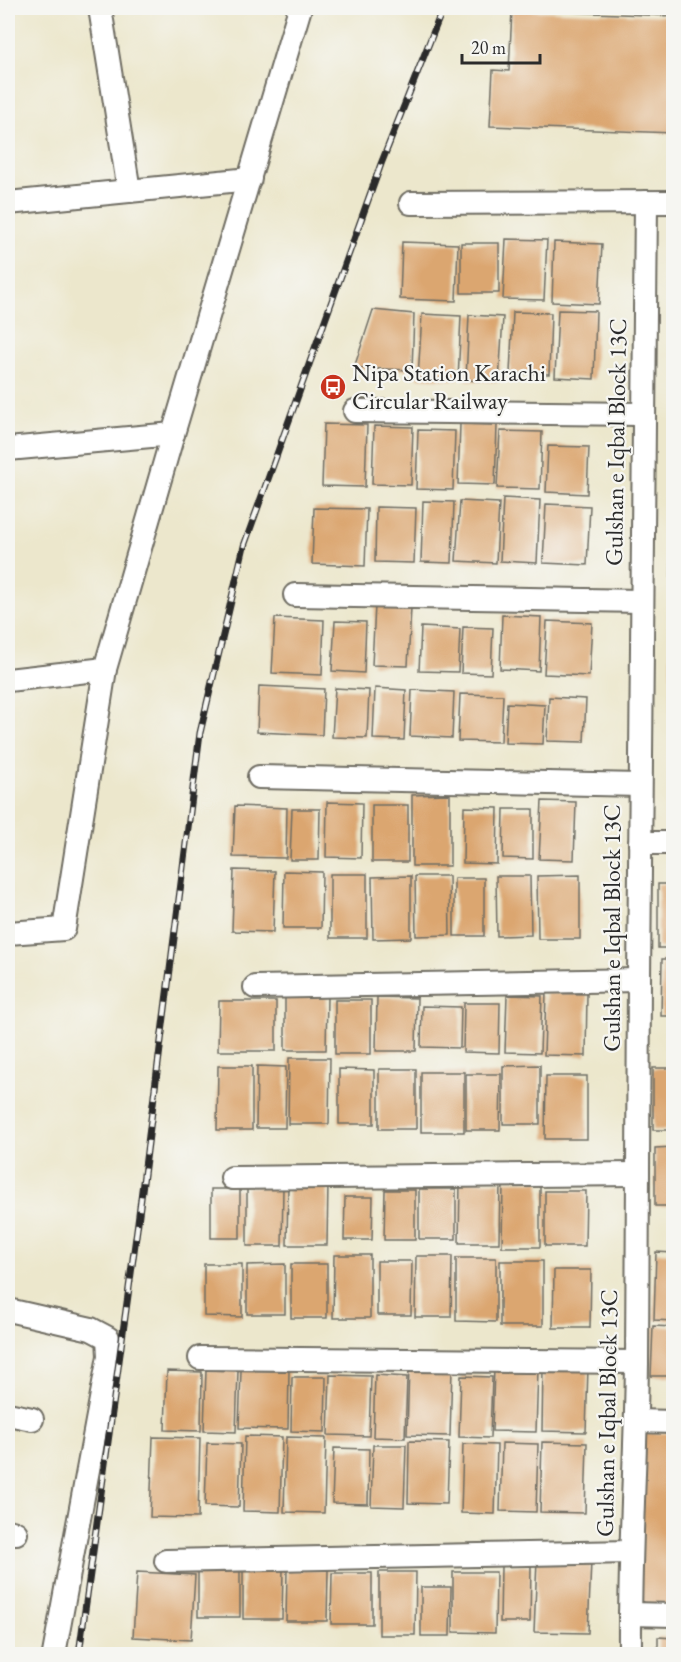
<svg xmlns="http://www.w3.org/2000/svg" width="681" height="1662" viewBox="0 0 681 1662" font-family="'EB Garamond',serif">
<style>
.building{fill:#dba670}
.lines{fill:none;stroke-linecap:round;stroke-linejoin:round}
.street-casing{stroke:#6f6d63;stroke-width:26}
.street{stroke:#fff;stroke-width:22}
.rail-casing{stroke:#2b2b2b;stroke-width:7}
.rail{stroke:#f6f6f2;stroke-width:4.5;stroke-dasharray:14;stroke-linecap:butt}
.labels{text-anchor:middle;stroke-width:4.5;stroke-linejoin:round;paint-order:stroke}
.poi-label{font-size:24px;fill:#2b2b2b;stroke:#f6f6f2;text-anchor:start}
.street-label{font-size:24px;fill:#2b2b2b;stroke:#f6f6f2}
</style>
<rect width="100%" height="100%" fill="#f6f6f2"/>
<filter id="ink" filterUnits="userSpaceOnUse"><feTurbulence type="fractalNoise" baseFrequency=".0167" numOctaves="2"/><feDisplacementMap in="SourceGraphic" scale="12" xChannelSelector="R" yChannelSelector="G"/><feConvolveMatrix kernelMatrix="1 2 1 2 8 2 1 2 1" color-interpolation-filters="sRGB"/></filter>
<filter id="wash" filterUnits="userSpaceOnUse"><feTurbulence type="fractalNoise" baseFrequency=".008" numOctaves="4" result="noise"/><feDisplacementMap in="SourceGraphic" scale="24" xChannelSelector="R" yChannelSelector="G"/><feGaussianBlur stdDeviation="1.35" result="paint"/><feColorMatrix in="noise" values="0 0 0 0 0 0 0 0 0 0 0 0 0 0 0 0 0 1.4 0 .05"/><feComposite in="paint" operator="in"/></filter>
<g filter="url(#wash)">
<rect width="100%" height="100%" fill="#ece7cc"/>
<g id="blocks">
<g class="building">
<path d="M512 10 674 16V133L490 126 493 70 509 71Z"/>
<path d="M506 239 547 240 544 300 503 299Z"/>
<path d="M402 242 458 244 456 301 400 299Z"/>
<path d="M554 242 602 244 599 304 552 302Z"/>
<rect x="461" y="243" width="38" height="50"/>
<path d="M373 310 414 314 412 370 354 368Z"/>
<path d="M558 310 596 311 594 379 555 377Z"/>
<path d="M513 312 551 313 549 374 510 373Z"/>
<path d="M422 314 461 316 458 380 418 378Z"/>
<path d="M469 315 503 317 499 382 466 380Z"/>
<path d="M324 424 367 425 365 487 322 486Z"/>
<path d="M460 424 497 425 495 485 458 484Z"/>
<path d="M374 426 413 427 411 485 372 484Z"/>
<path d="M418 430 455 431 453 490 416 489Z"/>
<path d="M500 431 542 432 540 489 497 488Z"/>
<path d="M548 446 589 447 587 494 546 492Z"/>
<path d="M671 465H674V772H670Z"/>
<path d="M503 498 540 500 537 563 500 561Z"/>
<path d="M423 501 454 502 452 563 421 562Z"/>
<path d="M460 501 499 503 496 563 456 561Z"/>
<path d="M546 504 590 506 587 565 543 563Z"/>
<path d="M376 507 416 508 414 563 375 562Z"/>
<path d="M314 508 367 509 365 566 312 564Z"/>
<path d="M375 605 411 607 408 666 372 665Z"/>
<path d="M502 615 541 617 539 671 500 669Z"/>
<path d="M275 618 324 620 322 675 272 673Z"/>
<path d="M335 621 366 622 364 673 332 671Z"/>
<path d="M547 621 592 623 589 676 544 674Z"/>
<path d="M421 627 460 629 458 672 419 671Z"/>
<path d="M463 627 493 628 491 674 461 673Z"/>
<path d="M259 686 324 689 322 735 257 732Z"/>
<path d="M335 688 369 690 367 738 332 737Z"/>
<path d="M375 688 406 690 404 740 373 739Z"/>
<path d="M412 690 454 692 452 738 410 736Z"/>
<path d="M460 694 503 695 501 742 458 741Z"/>
<path d="M549 697 586 699 584 742 547 741Z"/>
<path d="M507 703 545 705 543 744 505 743Z"/>
<path d="M450 794V866H412V795Z"/>
<path d="M542 801 576 802 574 860 539 859Z"/>
<path d="M327 802 362 803 361 858 326 857Z"/>
<rect x="372" y="805" width="36" height="57"/>
<path d="M235 806 287 808 286 858 233 857Z"/>
<path d="M464 807 498 808 497 864 463 863Z"/>
<path d="M292 809H320L319 860H290Z"/>
<path d="M504 809H533V859L503 858Z"/>
<path d="M234 870 275 871 273 932 232 931Z"/>
<path d="M284 871 322 872 321 928H283Z"/>
<rect x="330" y="874" width="37" height="64"/>
<path d="M580 875V939H538L537 876Z"/>
<path d="M411 876V938L373 939 372 877Z"/>
<path d="M415 876H449L450 935 416 936Z"/>
<path d="M496 876H530L531 935 497 936Z"/>
<rect x="454" y="878" width="30" height="58"/>
<rect x="658" y="884" width="16" height="64"/>
<path d="M662 959H674V1016H661Z"/>
<path d="M546 993 587 994 586 1056 544 1055Z"/>
<path d="M507 995 542 996 540 1053 505 1052Z"/>
<path d="M285 997H327L326 1050H285Z"/>
<path d="M377 997 417 998 416 1051H376Z"/>
<rect x="335" y="1000" width="36" height="54"/>
<path d="M219 1001H276V1051H218Z"/>
<path d="M464 1003H500L499 1053 463 1052Z"/>
<path d="M422 1006 461 1007 460 1048 421 1047Z"/>
<path d="M289 1058H330L329 1124H288Z"/>
<path d="M540 1065V1124H503V1066Z"/>
<path d="M218 1066H252V1130H217Z"/>
<path d="M257 1066 286 1067 285 1128H256Z"/>
<rect x="653" y="1068" width="21" height="62"/>
<path d="M339 1069 374 1070V1124H339Z"/>
<rect x="379" y="1069" width="37" height="60"/>
<rect x="421" y="1072" width="43" height="60"/>
<path d="M466 1074H501L500 1130H466Z"/>
<path d="M546 1076H587V1139H545Z"/>
<path d="M674 1147V1206H655V1148Z"/>
<path d="M460 1181 500 1182 499 1243H459Z"/>
<path d="M503 1181H540V1247H502Z"/>
<path d="M288 1183H328L327 1245H287Z"/>
<path d="M247 1187H283L282 1246H247Z"/>
<rect x="211" y="1189" width="29" height="49"/>
<rect x="419" y="1189" width="37" height="50"/>
<path d="M385 1190H415V1240H384Z"/>
<path d="M545 1191H586L585 1246H545Z"/>
<path d="M345 1197H373L372 1240H344Z"/>
<path d="M656 1252 674 1253V1321L654 1320Z"/>
<path d="M334 1255H370V1318H333Z"/>
<path d="M416 1256H452L451 1317H415Z"/>
<path d="M456 1258H496V1322L456 1321Z"/>
<path d="M377 1261H412L411 1315H377Z"/>
<rect x="500" y="1261" width="43" height="65"/>
<path d="M204 1264H242V1317L204 1316Z"/>
<path d="M285 1264V1314H247V1265Z"/>
<rect x="291" y="1264" width="36" height="54"/>
<path d="M554 1270H591L590 1328H553Z"/>
<path d="M653 1326 674 1327V1376H651Z"/>
<path d="M409 1367 452 1368 450 1436 407 1435Z"/>
<path d="M543 1367 588 1368 586 1432 542 1431Z"/>
<path d="M494 1368 538 1369 536 1432 492 1431Z"/>
<path d="M206 1370 238 1371 236 1432 204 1431Z"/>
<path d="M241 1370 289 1371 288 1429 239 1428Z"/>
<path d="M167 1371 202 1372 201 1431 165 1430Z"/>
<path d="M330 1375 371 1376 369 1436 328 1435Z"/>
<path d="M375 1375 407 1377 405 1438 373 1437Z"/>
<path d="M461 1376 492 1377 490 1438 459 1437Z"/>
<path d="M292 1377H326L325 1432 291 1431Z"/>
<path d="M635 1433H674V1617H631Z"/>
<path d="M245 1436 282 1437 280 1512 243 1511Z"/>
<path d="M153 1437 200 1438 198 1518 150 1517Z"/>
<path d="M286 1437 326 1438 324 1513 284 1512Z"/>
<path d="M409 1441 449 1442 447 1504 408 1503Z"/>
<path d="M542 1442 587 1443 585 1513 540 1512Z"/>
<path d="M207 1443 241 1444 239 1507 205 1506Z"/>
<path d="M502 1443 538 1444 536 1512 500 1511Z"/>
<path d="M463 1444 497 1445 495 1514 461 1513Z"/>
<path d="M373 1445H406L404 1507 371 1506Z"/>
<path d="M334 1448 369 1449 368 1504 332 1503Z"/>
<path d="M537 1560 591 1561 588 1633 534 1632Z"/>
<path d="M198 1564 240 1565V1617H198Z"/>
<path d="M501 1566H531L530 1622H500Z"/>
<path d="M243 1569H283L282 1619H243Z"/>
<path d="M287 1570H328L327 1621H286Z"/>
<path d="M137 1572 195 1575 191 1640 133 1637Z"/>
<path d="M379 1572H416L415 1635H379Z"/>
<path d="M453 1572H496L495 1633 453 1632Z"/>
<path d="M332 1573H372V1624H331Z"/>
<path d="M421 1587H451L450 1636H421Z"/>
<path d="M658 1637 674 1638V1654H658Z"/>
</g>
</g>
</g>
<g filter="url(#ink)">
<use href="#blocks" fill-opacity="0" stroke="#6f6d63" stroke-width="1.5"/>
<g class="lines">
<g class="street-casing">
<g id="street">
<path d="M100 8 129 191"/>
<path d="M8 203 250 179"/>
<path d="M411 203 674 202"/>
<path d="M355 411 643 414"/>
<path d="M8 449 173 434"/>
<path d="M295 595 641 601"/>
<path d="M8 680 105 669"/>
<path d="M259 777 640 785"/>
<path d="M640 843H674"/>
<path d="M8 933 64 929 105 669 173 434 300 8"/>
<path d="M255 987 639 980"/>
<path d="M232 1178 638 1174"/>
<path d="M8 1310 91 1329 108 1338 109 1356 54 1654"/>
<path d="M200 1358 637 1362"/>
<path d="M8 1414 32 1419"/>
<path d="M636 1421 674 1422"/>
<path d="M8 1531 16 1533"/>
<path d="M166 1561 631 1552"/>
<path d="M630 1614 674 1615"/>
<path d="M630 1654C629 1557 636 1459 637 1362L639 980 646 202"/>
</g>
</g>
<use href="#street" class="street"/>
<g class="rail-casing">
<path id="rail" d="M79 1654 138 1222 200 733 244 546 381 164 443 8"/>
</g>
<use href="#rail" class="rail"/>
</g>
</g>
<defs>
<g id="bus-disc" transform="scale(1.35)"><circle r="9.5" fill="#c8321e" stroke="#f6f6f2"/><path d="M-5-6H5V4H4V6H2V4H-2V6H-4V4H-5ZM-3.5-4V0h7V-4ZM-3.5 1.2v1.5H-2V1.2ZM2 1.2v1.5H3.5V1.2Z" fill="#fff"/></g>
</defs>
<g fill-rule="evenodd">
<use href="#bus-disc" x="333" y="387"/>
</g>
<g class="labels">
<g class="poi-label">
<text x="352" y="381">Nipa Station Karachi<tspan x="352" dy="28">Circular Railway</tspan></text>
</g>
<g class="street-label">
<text transform="translate(616 442) rotate(-89)" y="8">Gulshan e Iqbal Block 13C</text>
<text transform="translate(612 928) rotate(-90)" y="8">Gulshan e Iqbal Block 13C</text>
<text transform="translate(607 1413) rotate(-89)" y="8">Gulshan e Iqbal Block 13C</text>
</g>
</g>
<rect width="681" height="1662" fill="none" stroke="#f6f6f2" stroke-width="30"/>
<path d="M462 54v9h78v-9" fill="none" stroke="#2b2b2b" stroke-width="3"/>
<text x="471" y="54" font-size="18" fill="#2b2b2b" stroke="#f6f6f2" stroke-width="4.5" paint-order="stroke">20 m</text>
</svg>
